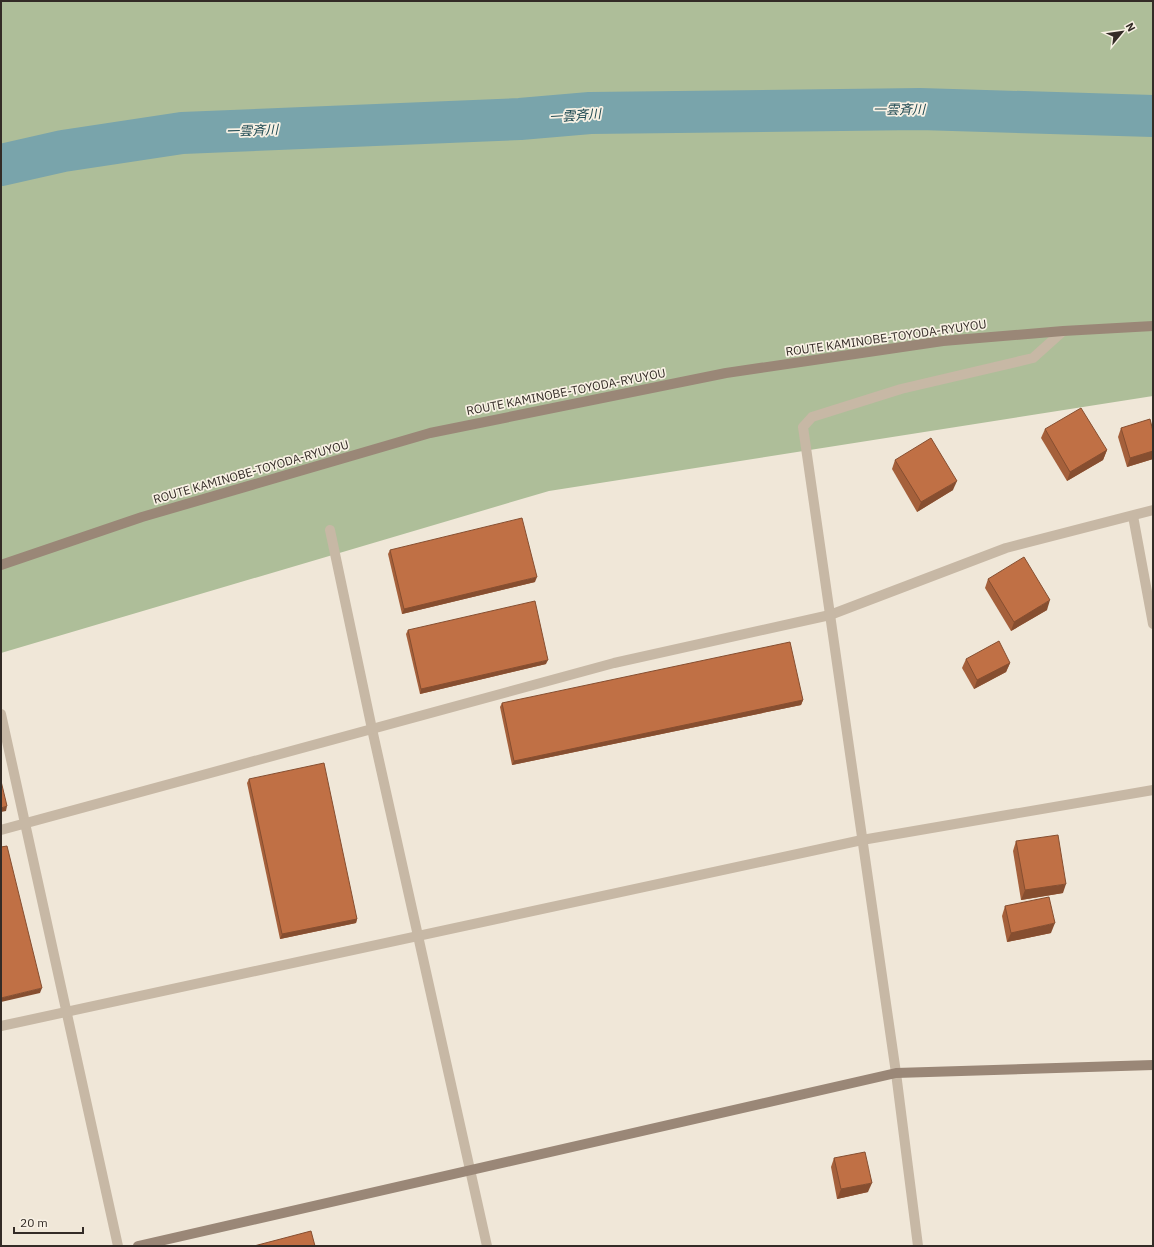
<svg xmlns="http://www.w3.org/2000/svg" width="1154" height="1247" viewBox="0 0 1154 1247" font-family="'IBM Plex Sans','Noto Sans JP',sans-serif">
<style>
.green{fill:#aebe99}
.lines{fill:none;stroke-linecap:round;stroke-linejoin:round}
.river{stroke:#79a4ab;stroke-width:42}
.street{stroke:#c7b8a5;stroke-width:10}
.secondary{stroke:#9a8777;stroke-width:10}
.wall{fill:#a5603b}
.shaded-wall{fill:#864e30}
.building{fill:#c07045;stroke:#864e30}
.labels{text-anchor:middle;stroke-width:3.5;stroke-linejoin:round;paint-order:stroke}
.street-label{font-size:12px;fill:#332b26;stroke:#f8f1e4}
.water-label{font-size:13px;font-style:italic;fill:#1e4952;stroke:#f8f1e4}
</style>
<rect width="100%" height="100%" fill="#f0e7d8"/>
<path class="green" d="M1 1H1153V396L549 491 1 653Z"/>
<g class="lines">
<path class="river" d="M1 165 63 151 182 133 520 119 590 113 920 109 1153 116"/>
<g class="street">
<path d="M1133 516 1153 624"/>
<path d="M330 530 372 729 487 1246"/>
<path d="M1 714 118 1246"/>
<path d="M1 830 614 663 830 615 1006 548 1153 510"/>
<path d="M1 1026 862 840 1153 790"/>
<path d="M918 1246 896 1073 803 427 812 417 901 389 1033 358 1063 331"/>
</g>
<g class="secondary">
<path d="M1 565 142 517 430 433 726 373 943 341 1063 331 1153 326"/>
<path d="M138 1246 896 1073 1153 1065"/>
</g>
</g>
<g class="wall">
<path d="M1121 428 1153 431V459L1127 467 1118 437Z"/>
<path d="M1045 429 1107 450 1103 460 1067 481 1041 438Z"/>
<path d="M895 460 953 490 917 512 892 469Z"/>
<path d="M390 550 535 582 402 614 388 554Z"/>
<path d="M988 579 1047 610 1011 631 985 588Z"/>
<path d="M408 630 546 664 420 694 406 634Z"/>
<path d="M966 659 1010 663 1006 672 974 689 962 668Z"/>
<path d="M803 700 801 705 512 765 500 707 502 703Z"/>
<path d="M249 779 357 919 356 923 280 939 247 783Z"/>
<path d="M1016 841 1063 893 1021 900 1013 851Z"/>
<path d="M1005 906 1051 933 1007 942 1002 916Z"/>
<path d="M834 1158 868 1192 837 1199 831 1167Z"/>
</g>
<g class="shaded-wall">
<path d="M1107 450 1103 460 1067 481 1070 472Z"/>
<path d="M1153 451V459L1127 467 1130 458Z"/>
<path d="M957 481 953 490 917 512 921 502Z"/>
<path d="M537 577 535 582 402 614 404 609Z"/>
<path d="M1050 600 1047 610 1011 631 1014 622Z"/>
<path d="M548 660 546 664 420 694 421 689Z"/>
<path d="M1010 663 1006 672 974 689 977 680Z"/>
<path d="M803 700 801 705 512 765 514 761Z"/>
<path d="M7 806 6 811 1 812V808Z"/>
<path d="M1066 884 1063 893 1021 900 1025 890Z"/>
<path d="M357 919 356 923 280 939 282 934Z"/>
<path d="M1055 923 1051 933 1007 942 1011 933Z"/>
<path d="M42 988 40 993 1 1002V998Z"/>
<path d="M872 1183 868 1192 837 1199 841 1189Z"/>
</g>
<g class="building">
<path d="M1081 408 1107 450 1070 472 1045 429Z"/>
<path d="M1150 419 1153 431V451L1130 458 1121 428Z"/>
<path d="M931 438 957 481 921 502 895 460Z"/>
<path d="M522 518 537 577 404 609 390 550Z"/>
<path d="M1024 557 1050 600 1014 622 988 579Z"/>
<path d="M535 601 548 660 421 689 408 630Z"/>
<path d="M999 641 1010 663 977 680 966 659Z"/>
<path d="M790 642 803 700 514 761 502 703Z"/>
<path d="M324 763 357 919 282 934 249 779Z"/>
<path d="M1 781 7 806 1 808Z"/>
<path d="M1058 835 1066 884 1025 890 1016 841Z"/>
<path d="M7 846 42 988 1 998V847Z"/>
<path d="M1049 897 1055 923 1011 933 1005 906Z"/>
<path d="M865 1152 872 1183 841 1189 834 1158Z"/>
<path d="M311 1231 315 1246H254Z"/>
</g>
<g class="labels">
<g class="street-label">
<text transform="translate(886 338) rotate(-8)" y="4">ROUTE KAMINOBE-TOYODA-RYUYOU</text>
<text transform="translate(566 392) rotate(-11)" y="4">ROUTE KAMINOBE-TOYODA-RYUYOU</text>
<text transform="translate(251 472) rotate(-16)" y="4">ROUTE KAMINOBE-TOYODA-RYUYOU</text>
</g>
<g class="water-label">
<text x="899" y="114">一雲斉川</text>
<text transform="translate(575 115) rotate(-4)" y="5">一雲斉川</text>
<text transform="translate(252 130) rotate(-2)" y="5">一雲斉川</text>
</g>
</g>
<rect width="1154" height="1247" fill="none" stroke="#332b26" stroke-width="4"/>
<g transform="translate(1122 32) rotate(61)" stroke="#f8f1e4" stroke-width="3" paint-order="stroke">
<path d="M0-3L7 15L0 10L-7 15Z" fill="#332b26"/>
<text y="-6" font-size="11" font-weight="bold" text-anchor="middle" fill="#332b26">N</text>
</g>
<path d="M14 1227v6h69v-6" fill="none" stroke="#332b26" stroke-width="2"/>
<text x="20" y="1227" font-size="12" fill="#332b26" stroke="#f8f1e4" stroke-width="3" paint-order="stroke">20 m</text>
</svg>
